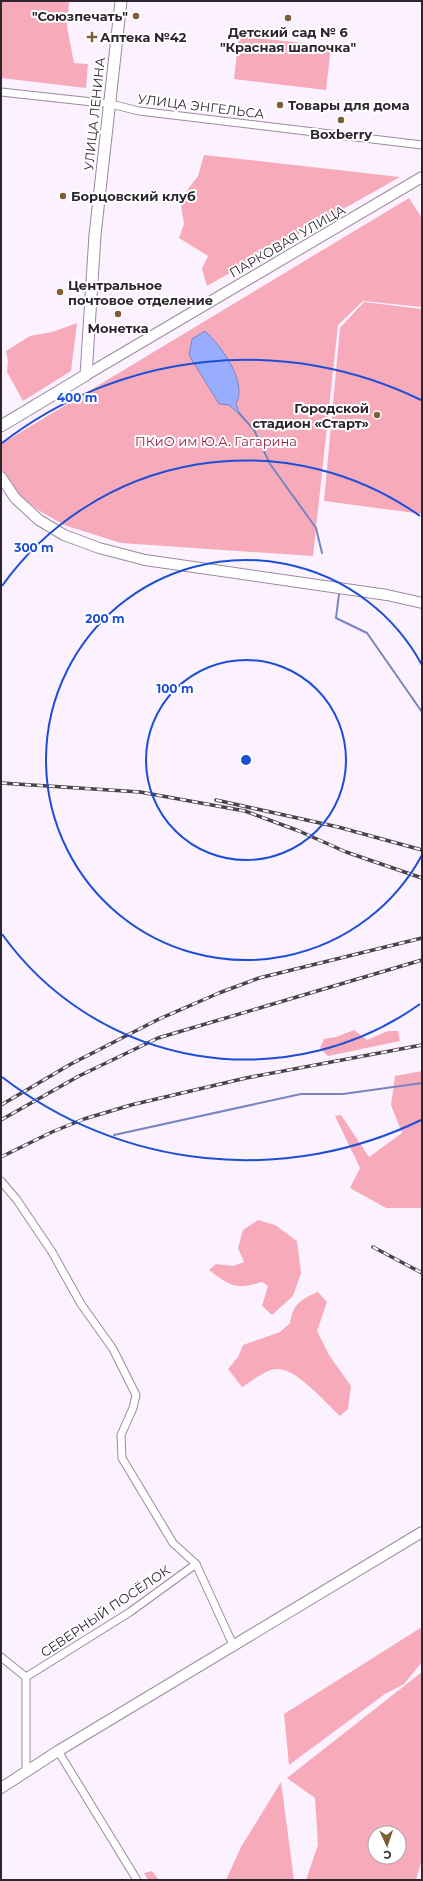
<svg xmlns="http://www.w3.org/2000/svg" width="423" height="1881" viewBox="0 0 423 1881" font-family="Montserrat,sans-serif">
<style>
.green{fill:#f7abba;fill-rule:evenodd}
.water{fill:#98adfd;stroke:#7884bf}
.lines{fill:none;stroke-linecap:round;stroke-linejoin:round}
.stream{stroke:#7884bf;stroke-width:2}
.street-casing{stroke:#9b8a9f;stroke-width:9}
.secondary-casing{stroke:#9b8a9f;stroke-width:12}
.primary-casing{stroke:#9b8a9f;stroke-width:13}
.street{stroke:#fff;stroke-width:7}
.secondary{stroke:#fff;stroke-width:10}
.primary{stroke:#fff;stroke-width:11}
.rail-casing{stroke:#4a434c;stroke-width:3.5}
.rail{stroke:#fff;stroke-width:2;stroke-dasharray:6;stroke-linecap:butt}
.ring{fill:none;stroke:#1d4ed8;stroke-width:2}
.poi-dot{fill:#7c6033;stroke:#fff;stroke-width:1.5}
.labels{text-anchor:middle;stroke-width:4;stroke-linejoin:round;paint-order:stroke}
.poi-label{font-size:13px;font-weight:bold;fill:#2d262f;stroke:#fff;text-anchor:start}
.street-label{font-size:13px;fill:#2d262f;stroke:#fff}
.park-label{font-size:13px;fill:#932448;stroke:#fff}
.centre{fill:#1d4ed8;stroke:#fff;stroke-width:2}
.ring-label{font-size:12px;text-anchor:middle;font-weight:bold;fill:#1d4ed8;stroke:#fff;stroke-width:4;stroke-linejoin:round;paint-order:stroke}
</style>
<rect width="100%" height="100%" fill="#fcf1ff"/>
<g class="green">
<path d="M1 1H69L67 27 74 63 88 64 86 88 1 78Z"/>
<path d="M239 36 331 46 326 90 234 79Z"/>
<path d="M204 155 400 177 207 286 202 269 208 256 179 238 184 224 180 200 198 176Z"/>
<path d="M409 198 422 218V307L363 301 338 325 313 556 121 543 64 525 38 510 16 492 1 468V444Z"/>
<path d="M364 302 422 309V514L324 501 340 328Z"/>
<path d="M77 323 71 371 23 401 7 372 8 361 6 351 30 336 52 332Z"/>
<path d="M354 1030 367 1040 388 1031H398L400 1041 328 1056 320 1048 324 1039 336 1037Z"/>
<path d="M422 1071V1208H386L350 1188 360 1168 335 1116 341 1115 369 1157 402 1133 391 1105 395 1076Z"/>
<path d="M258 1220 275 1225 297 1241 301 1273 293 1296 272 1315 262 1306 268 1286 262 1282C235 1290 230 1286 209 1270L216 1264 233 1266 244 1262 238 1248 243 1230Z"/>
<path d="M318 1292 327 1302 317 1331 329 1355 351 1386 348 1409 340 1416C326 1403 297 1369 278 1369 266 1369 252 1381 242 1387L228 1369 238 1357 243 1345 280 1332 290 1323C293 1304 301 1299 318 1292Z"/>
<path d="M422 1627V1662L404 1684 385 1694 289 1765 284 1714Z"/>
<path d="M422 1672V1859L416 1880H306L318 1845 315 1798 287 1778ZM375 1833H399V1857H375Z"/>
<path d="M281 1782 294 1880H226L241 1847Z"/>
<path d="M152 1871 159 1880H148L144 1873Z"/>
</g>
<path class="water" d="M205 331C221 346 248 381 236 404L240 415 229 405 219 404 189 355 192 339Z"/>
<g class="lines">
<g class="stream">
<path d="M239 413 254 430 270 464 316 528 322 553"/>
<path d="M339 594 336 618 367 633 422 712"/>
<path d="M114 1135 301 1094H343L422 1083"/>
</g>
<g class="street-casing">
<g id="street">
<path d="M1 92 111 104 139 111 422 145"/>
<path d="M1 1181 17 1200 52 1252 81 1304 113 1349 136 1395 133 1408 121 1435 122 1458 173 1543 196 1564 234 1647"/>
<path d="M1 1657 26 1677V1773"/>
<path d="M26 1677 130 1612 196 1564"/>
<path d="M58 1751 137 1880"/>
</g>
</g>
<g class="secondary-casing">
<g id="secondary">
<path d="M86 375 422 177"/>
<path d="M1 477 15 498 39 520 64 535 99 548 145 560 387 595 422 603"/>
<path d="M1 1788 58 1751 422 1532"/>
</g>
</g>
<g class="primary-casing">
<path id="primary" d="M1 426 86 375 95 235 121 1"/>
</g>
<use href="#street" class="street"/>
<use href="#secondary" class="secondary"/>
<use href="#primary" class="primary"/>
<g class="rail-casing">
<g id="rail">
<path d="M1 783 140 792 245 811 299 831 346 852 422 878"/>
<path d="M216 800 338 827 422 850"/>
<path d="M1 1105 71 1064 159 1019 219 993 259 978 422 938"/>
<path d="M1 1120 79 1076 158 1038 422 960"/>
<path d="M1 1157 52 1132 84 1119 131 1105 246 1078 422 1045"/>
<path d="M373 1247 422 1273"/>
</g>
</g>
<use href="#rail" class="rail"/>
</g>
<g class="ring">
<circle cx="246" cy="760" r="100"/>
<path d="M422 855A200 200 0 1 1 422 665"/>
<path d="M420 1004A300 300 0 0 1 2 934M2 586A300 300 0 0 1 420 516"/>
<path d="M421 1120A400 400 0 0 1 2 1077M2 443A400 400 0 0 1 421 400"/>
</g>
<g class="poi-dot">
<circle cx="136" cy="16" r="4"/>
<circle cx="288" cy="18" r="4"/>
<path d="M90 31h4v4h4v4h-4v4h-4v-4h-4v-4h4z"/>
<circle cx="280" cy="105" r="4"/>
<circle cx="341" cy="120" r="4"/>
<circle cx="63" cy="196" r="4"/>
<circle cx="60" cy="292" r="4"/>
<circle cx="118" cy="314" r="4"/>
<circle cx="377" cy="415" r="4"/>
</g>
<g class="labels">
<g class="poi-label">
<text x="128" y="21" text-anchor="end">"Союзпечать"</text>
<text x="288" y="37" text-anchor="middle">Детский сад № 6<tspan x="288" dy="15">"Красная шапочка"</tspan></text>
<text x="100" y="42">Аптека №42</text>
<text x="288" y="110">Товары для дома</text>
<text x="341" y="139" text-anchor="middle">Boxberry</text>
<text x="71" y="201">Борцовский клуб</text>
<text x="68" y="290">Центральное<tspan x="68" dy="15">почтовое отделение</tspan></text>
<text x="118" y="333" text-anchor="middle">Монетка</text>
<text x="369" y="413" text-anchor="end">Городской<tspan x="369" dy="15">стадион «Старт»</tspan></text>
</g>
<g class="street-label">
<text transform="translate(201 106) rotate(7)" y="5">УЛИЦА ЭНГЕЛЬСА</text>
<text transform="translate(94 114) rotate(-84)" y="5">УЛИЦА ЛЕНИНА</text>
<text transform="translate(287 241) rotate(-30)" y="5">ПАРКОВАЯ УЛИЦА</text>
<text transform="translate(105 1611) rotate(-34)" y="5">СЕВЕРНЫЙ ПОСЁЛОК</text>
</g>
<g class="park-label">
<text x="216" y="446">ПКиО им Ю.А. Гагарина</text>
</g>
</g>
<circle cx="246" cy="760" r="6" class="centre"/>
<g class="ring-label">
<text x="77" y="402">400 m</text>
<text x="34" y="552">300 m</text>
<text x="105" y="623">200 m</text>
<text x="175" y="693">100 m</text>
</g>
<rect width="423" height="1881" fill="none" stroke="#2d262f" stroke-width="4"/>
<g transform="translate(387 1845) rotate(177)"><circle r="19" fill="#ffffff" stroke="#aba8ac"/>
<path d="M0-3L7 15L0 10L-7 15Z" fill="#7c6033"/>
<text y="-6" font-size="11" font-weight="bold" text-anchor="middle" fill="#2d262f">С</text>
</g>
</svg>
